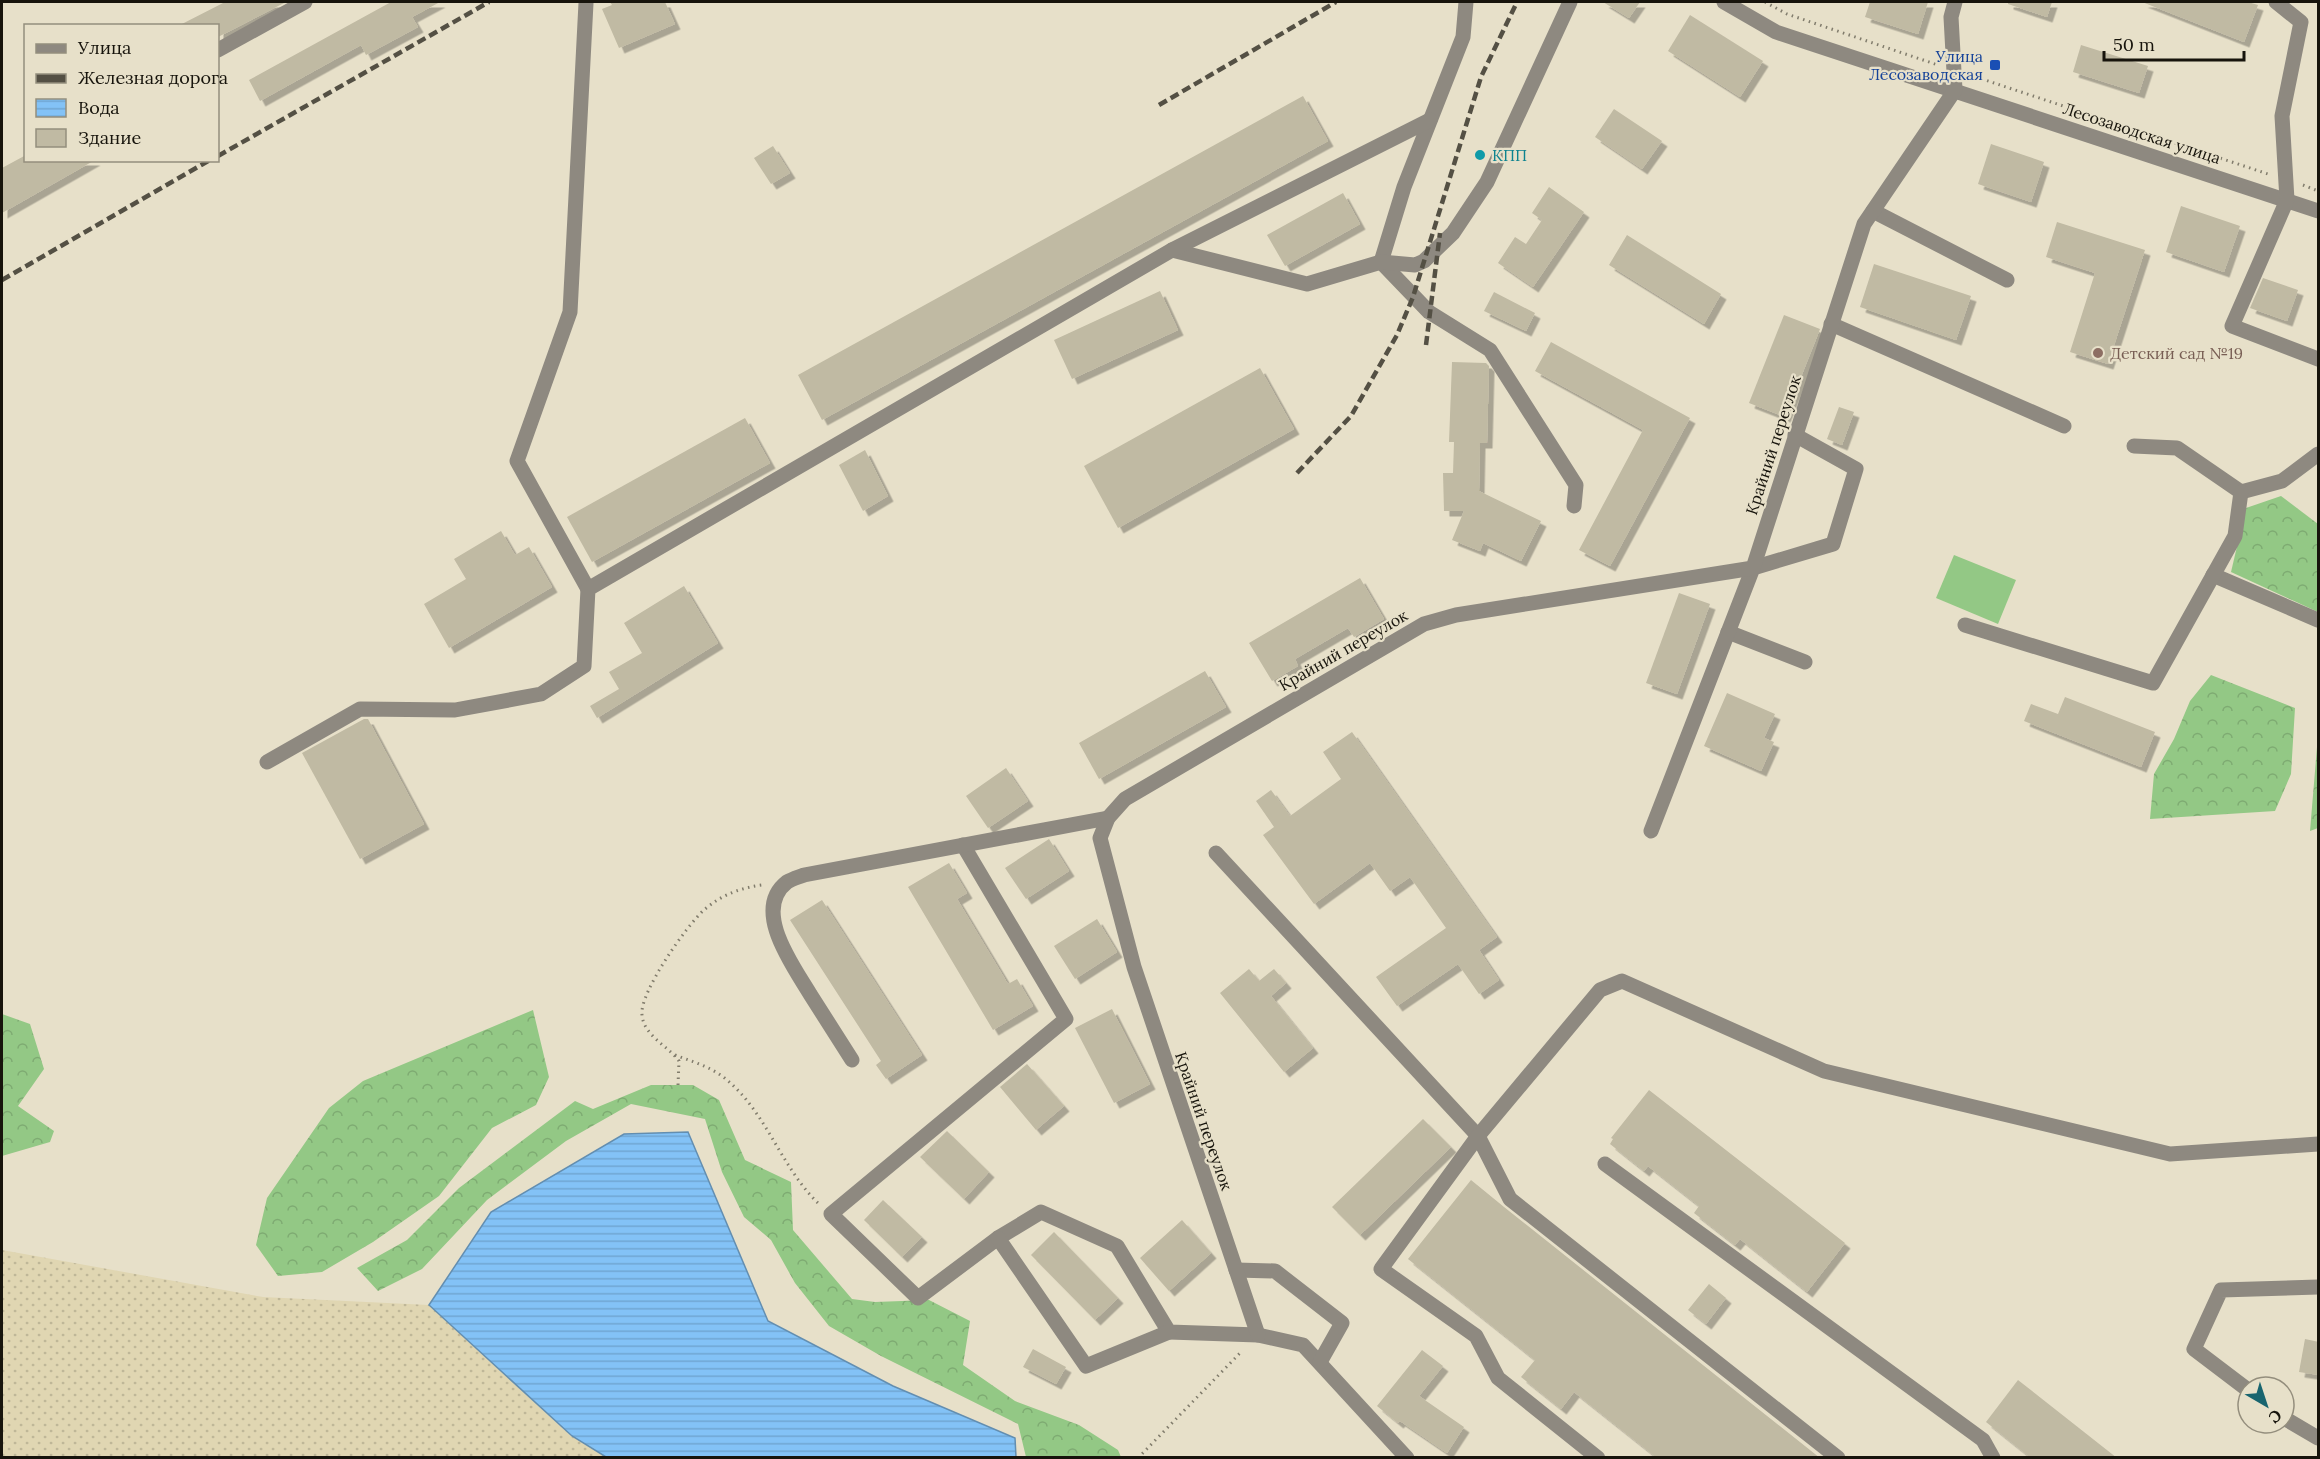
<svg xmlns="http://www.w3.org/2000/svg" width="2320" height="1459" viewBox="0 0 2320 1459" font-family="Lora,serif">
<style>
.forest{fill:url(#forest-crowns)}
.sand{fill:url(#sand-dots)}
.pitch{fill:#93c885}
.water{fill:url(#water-rules);stroke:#638eb0;stroke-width:1.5}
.building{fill:#c0baa3;filter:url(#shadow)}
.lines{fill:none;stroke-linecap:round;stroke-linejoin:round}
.path{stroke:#817c6c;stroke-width:3;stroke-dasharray:1.5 4.5;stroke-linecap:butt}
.minor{stroke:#8e8980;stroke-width:15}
.rail{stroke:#545044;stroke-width:4.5;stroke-dasharray:9 4.5;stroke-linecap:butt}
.transit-dot{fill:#1a4fb4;stroke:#e7e0c9;stroke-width:2}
.culture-dot{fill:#0f9aa8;stroke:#e7e0c9;stroke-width:2}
.education-dot{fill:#8d6e63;stroke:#e7e0c9;stroke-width:2}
.labels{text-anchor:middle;stroke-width:4.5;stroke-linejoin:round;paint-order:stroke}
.transit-label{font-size:16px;fill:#164399;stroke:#e7e0c9;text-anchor:end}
.street-label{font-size:16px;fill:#17140c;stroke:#e7e0c9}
.culture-label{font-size:16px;fill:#0d838f;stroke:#e7e0c9;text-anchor:start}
.education-label{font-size:16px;fill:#785e54;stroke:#e7e0c9;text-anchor:start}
</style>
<defs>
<pattern id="forest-crowns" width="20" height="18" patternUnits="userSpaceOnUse" patternTransform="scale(1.5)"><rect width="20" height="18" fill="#93c885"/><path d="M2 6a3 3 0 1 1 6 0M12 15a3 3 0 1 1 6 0" fill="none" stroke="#7eab72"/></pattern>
<pattern id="sand-dots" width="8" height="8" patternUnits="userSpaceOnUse" patternTransform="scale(1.5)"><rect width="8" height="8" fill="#e0d6b2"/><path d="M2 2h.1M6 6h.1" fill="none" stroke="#bfb798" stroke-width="1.8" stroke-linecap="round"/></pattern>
<pattern id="water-rules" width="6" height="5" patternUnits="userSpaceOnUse" patternTransform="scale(1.5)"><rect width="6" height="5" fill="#83c2f6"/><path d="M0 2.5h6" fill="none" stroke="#70a6d2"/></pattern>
<filter id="shadow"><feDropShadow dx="5.5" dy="5.5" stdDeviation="0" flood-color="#0004"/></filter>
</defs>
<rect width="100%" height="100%" fill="#e7e0c9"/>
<g class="forest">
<path d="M2281 496 2318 524V612L2231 572 2246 508Z"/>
<path d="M2211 675 2295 708 2291 774 2275 811 2150 819 2154 774 2174 739 2190 701Z"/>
<path d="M2318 732V828L2310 831 2318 735Z"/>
<path d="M533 1010 549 1077 536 1105 492 1128 439 1196 373 1242 322 1272 278 1276 256 1245 267 1198 329 1108 363 1081Z"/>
<path d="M2 1014 30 1024 44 1069 18 1106 54 1131 50 1142 2 1156Z"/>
<path d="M651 1085H693L719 1100 745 1160 791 1182 793 1230 852 1299 875 1302 929 1300 970 1321 963 1365 1015 1401 1079 1425 1118 1450 1121 1457H1026L1018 1424 881 1356 829 1326 795 1283 771 1240 744 1217 722 1172 705 1119 631 1104 566 1141 487 1200 422 1269 378 1291 357 1268 407 1240 459 1188 575 1101 593 1109Z"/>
</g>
<path class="sand" d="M2 1250 263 1297 429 1305 571 1436 606 1457H2Z"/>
<path class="pitch" d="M1954 555 2016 580 1998 624 1936 598Z"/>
<path class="water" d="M688 1132 768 1321 893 1386 1015 1438 1016 1457H606L572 1436 429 1305 491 1212 624 1134Z"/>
<g class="building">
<path d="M225 2H286L218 37V26H178Z"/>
<path d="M391 2H440L412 17 418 27 366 55 361 45 260 101 249 80Z"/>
<path d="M610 2H665L675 24 619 48 602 9 612 5Z"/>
<path d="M1603 2H1640L1629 18Z"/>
<path d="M1870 2H1928L1918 34 1865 17Z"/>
<path d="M2008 2H2052L2047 17 2008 4Z"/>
<path d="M2142 2H2248L2258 5 2244 42Z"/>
<path d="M1690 15 1763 61 1740 97 1668 51Z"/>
<path d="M2081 45 2148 66 2139 93 2073 72Z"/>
<path d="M1303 96 1328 141 822 420 798 375Z"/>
<path d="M1614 109 1662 141 1642 169 1595 137Z"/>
<path d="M1991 144 2044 162 2031 202 1978 184Z"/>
<path d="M773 146 790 173 771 184 754 158Z"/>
<path d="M26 155V160H95L2 213V168Z"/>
<path d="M1549 187 1584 212 1533 287 1498 263 1515 237 1526 244 1542 220 1532 213Z"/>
<path d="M1343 193 1360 224 1285 266 1267 235Z"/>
<path d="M2181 206 2240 226 2224 272 2166 252Z"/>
<path d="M2057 222 2145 250 2108 364 2070 352 2095 273 2046 257Z"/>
<path d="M1627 235 1721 294 1704 324 1609 265Z"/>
<path d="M1874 264 1971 296 1956 340 1860 307Z"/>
<path d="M2263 278 2298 290 2287 321 2250 308Z"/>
<path d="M1160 291 1178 330 1072 379 1054 340Z"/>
<path d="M1494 292 1535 313 1526 331 1484 311Z"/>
<path d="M1784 315 1820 329 1785 417 1749 403Z"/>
<path d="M1551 342 1690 418 1610 566 1579 550 1643 430 1535 371Z"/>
<path d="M1452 362 1486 363 1489 366 1487 443H1480L1479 491 1541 521 1521 561 1483 543 1480 551 1452 540 1464 511H1444L1443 473H1453L1454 442H1449Z"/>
<path d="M1260 368 1294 429 1118 528 1084 466Z"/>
<path d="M1839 407 1854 412 1842 445 1827 439Z"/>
<path d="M745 418 770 463 592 562 567 517Z"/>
<path d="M865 450 888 496 863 511 839 465Z"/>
<path d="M501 531 515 555 529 547 552 587 449 648 424 604 466 579 454 559Z"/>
<path d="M1360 578 1384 619 1354 637 1348 628 1295 659 1298 666 1272 681 1249 643Z"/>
<path d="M684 586 718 643 597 718 590 706 619 689 609 672 642 653 624 623Z"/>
<path d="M1679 593 1710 604 1677 694 1646 683Z"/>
<path d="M1205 671 1226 707 1099 779 1079 743Z"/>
<path d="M1727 693 1775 714 1764 738 1774 742 1761 771 1704 746Z"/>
<path d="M2065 697 2155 732 2141 767 2024 721 2031 704 2058 714Z"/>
<path d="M364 719H368L424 824 360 859 302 753Z"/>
<path d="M1352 732 1497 937 1479 950 1499 980 1479 994 1458 964 1397 1006 1376 977 1446 928 1410 877 1390 891 1370 863 1314 904 1263 835 1274 827 1256 801 1271 790 1290 816 1341 779 1323 752Z"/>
<path d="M1006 768 1028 801 988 828 966 796Z"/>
<path d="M1049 839 1069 871 1026 899 1005 868Z"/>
<path d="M949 863 967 893 957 899 1008 984 1017 979 1033 1006 993 1030 908 887Z"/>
<path d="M822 900 922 1055 886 1079 876 1065 881 1061 790 920Z"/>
<path d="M1097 919 1117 952 1075 979 1054 946Z"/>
<path d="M1249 969 1259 981 1274 969 1286 983 1271 996 1313 1048 1284 1072 1220 993Z"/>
<path d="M1112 1009 1150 1084 1114 1103 1075 1028Z"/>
<path d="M1027 1064 1064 1106 1036 1130 1000 1087Z"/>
<path d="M1649 1090 1845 1243 1807 1292 1740 1239 1735 1245 1694 1213 1699 1206 1648 1166 1644 1171 1610 1144 1613 1139 1611 1138Z"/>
<path d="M1423 1119 1451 1147 1360 1235 1332 1207Z"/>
<path d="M947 1131 989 1172 964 1199 920 1157Z"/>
<path d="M1471 1180 1504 1207 1820 1458H1657L1574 1392 1561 1409 1521 1377 1535 1360 1408 1259Z"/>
<path d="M883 1200 922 1237 902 1257 864 1220Z"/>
<path d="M1182 1220 1211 1253 1169 1291 1140 1258Z"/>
<path d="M1054 1232 1118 1298 1095 1320 1031 1255Z"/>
<path d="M1709 1284 1726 1298 1706 1324 1688 1310Z"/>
<path d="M2305 1339 2319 1342V1375L2299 1372Z"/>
<path d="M1033 1349 1066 1367 1056 1384 1023 1367Z"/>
<path d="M1422 1350 1443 1366 1419 1396 1464 1427 1447 1453 1400 1421 1398 1423 1377 1406Z"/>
<path d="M2018 1380 2117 1458H2031L1986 1422Z"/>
</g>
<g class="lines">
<g class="path">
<path d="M1765 2 1787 14 1938 65"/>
<path d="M1970 75 2268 174"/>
<path d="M2303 185 2318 191"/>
<path d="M675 1055C691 1061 708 1066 722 1076 766 1109 780 1167 819 1204"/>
<path d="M678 1085 679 1061C667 1045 644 1036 642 1015 639 993 687 925 704 910 721 895 740 888 762 885"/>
<path d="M1138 1458 1242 1351"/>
</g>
<g class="minor">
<path d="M1466 2 1463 37 1404 187 1381 262 1429 312 1490 350 1576 485 1574 506"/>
<path d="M1724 2 1776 32 2318 211"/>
<path d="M2276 2 2301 22 2282 116 2287 200 2232 326 2318 359"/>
<path d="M586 3 570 312 517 461 588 589"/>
<path d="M218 50 305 2"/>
<path d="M1955 90 1951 17 1955 2"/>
<path d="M1873 211 2007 280"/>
<path d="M1172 250 1307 284 1381 262 1415 265 1424 261 1453 233 1487 182 1570 2"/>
<path d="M1831 324 2064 426"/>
<path d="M2134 446 2177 448 2241 492 2282 481 2318 454"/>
<path d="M2213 575 2318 620"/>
<path d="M1965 625 2153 683 2235 536 2241 492"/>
<path d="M1728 632 1805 662"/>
<path d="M267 762 360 709 455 710 541 694 584 666 588 589 1172 250 1430 120"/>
<path d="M1651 831 1753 568 1833 544 1856 469 1795 435"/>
<path d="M963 845 1066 1019 831 1214 918 1298 998 1238 1041 1212 1117 1246 1169 1332 1258 1335 1303 1345 1407 1458"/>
<path d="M1216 853 1478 1136 1600 990 1622 981 1824 1071 2170 1154 2318 1144"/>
<path d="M852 1060C838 1038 824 1016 810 994 794 967 751 910 787 882 792 879 799 877 804 875L1108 818"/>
<path d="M1605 1164 1983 1440 1993 1458"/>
<path d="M998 1238 1086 1366 1169 1332"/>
<path d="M1236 1270 1275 1271 1342 1323 1320 1362"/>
<path d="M1258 1335 1134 967 1100 838 1108 818 1125 799 1424 624 1456 615 1753 568 1864 224 1955 90"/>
<path d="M2248 1390 2194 1349 2221 1290 2318 1287"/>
<path d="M2284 1418 2318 1438"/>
<path d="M1598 1458 1498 1378 1476 1336 1381 1269 1478 1136 1510 1199 1838 1458"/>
</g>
<g class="rail">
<path d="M1159 105 1336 2"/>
<path d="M218 156 489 2"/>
<path d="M2 280 210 160"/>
<path d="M1426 345 1440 233"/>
<path d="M1297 473 1351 416 1397 335 1413 297 1481 77 1517 2"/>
</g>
</g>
<rect class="transit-dot" x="1989" y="59" width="12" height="12" rx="3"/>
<circle class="culture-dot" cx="1480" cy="155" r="6"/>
<circle class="education-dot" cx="2098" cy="353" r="6"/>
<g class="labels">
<g class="transit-label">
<text x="1983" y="62">Улица<tspan x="1983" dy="18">Лесозаводская</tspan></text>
</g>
<g class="street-label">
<text transform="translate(2142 133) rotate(18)" y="6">Лесозаводская улица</text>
<text transform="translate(1773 445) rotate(-72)" y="6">Крайний переулок</text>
<text transform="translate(1343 650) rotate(-30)" y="6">Крайний переулок</text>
<text transform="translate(1204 1121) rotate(71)" y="6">Крайний переулок</text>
</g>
<g class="culture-label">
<text x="1492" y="161">КПП</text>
</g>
<g class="education-label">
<text x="2110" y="359">Детский сад №19</text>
</g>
</g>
<rect width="2320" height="1459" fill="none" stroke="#17140c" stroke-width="6"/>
<rect x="24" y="24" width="195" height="138" fill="#e7e0c9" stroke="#948e7d" stroke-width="1.5"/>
<rect x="36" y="44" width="30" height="9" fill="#8e8980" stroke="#948e7d" stroke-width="1.5"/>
<text x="78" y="54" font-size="18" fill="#17140c">Улица</text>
<rect x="36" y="74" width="30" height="9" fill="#545044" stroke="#948e7d" stroke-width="1.5"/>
<text x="78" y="84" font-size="18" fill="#17140c">Железная дорога</text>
<rect x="36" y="99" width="30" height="18" fill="url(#water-rules)" stroke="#948e7d" stroke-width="1.5"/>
<text x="78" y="114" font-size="18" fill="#17140c">Вода</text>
<rect x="36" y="129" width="30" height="18" fill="#c0baa3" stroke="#948e7d" stroke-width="1.5"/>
<text x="78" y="144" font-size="18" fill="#17140c">Здание</text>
<g transform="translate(2266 1405) rotate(141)"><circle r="28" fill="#e7e0c9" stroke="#948e7d" stroke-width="1.5"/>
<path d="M0-4.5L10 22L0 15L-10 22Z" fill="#19656f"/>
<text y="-9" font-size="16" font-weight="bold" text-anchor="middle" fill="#17140c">С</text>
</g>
<path d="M2104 51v9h140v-9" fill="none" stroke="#17140c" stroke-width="3"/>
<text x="2113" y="51" font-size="18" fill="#17140c" stroke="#e7e0c9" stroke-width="4.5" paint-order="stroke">50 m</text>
</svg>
